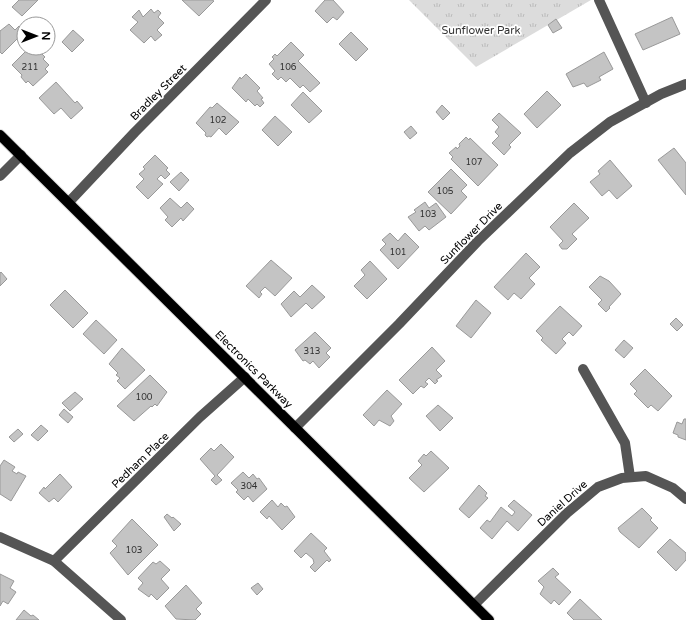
<svg xmlns="http://www.w3.org/2000/svg" width="686" height="620" viewBox="0 0 686 620" font-family="'Varela Round',sans-serif">
<style>
.park{fill:url(#park-tufts)}
.building{fill:#c4c4c4;stroke:#999}
.lines{fill:none;stroke-linecap:round;stroke-linejoin:round}
.major-casing{stroke:#dbdbdb;stroke-width:12}
.minor{stroke:#555;stroke-width:10}
.major{stroke:#000;stroke-width:10}
.labels{text-anchor:middle;stroke-width:3.5;stroke-linejoin:round;paint-order:stroke}
.number-label{font-size:9px;fill:#313131}
.park-label{font-size:11px;fill:#333;stroke:#fff}
.street-label{font-size:11px;fill:#000;stroke:#fff}
</style>
<defs>
<pattern id="park-tufts" width="24" height="20" patternUnits="userSpaceOnUse"><rect width="24" height="20" fill="#dcdcdc"/><path d="M3 7l-1-3M5 7V3M7 7l1-3M15 17l-1-3M17 17v-4M19 17l1-3" fill="none" stroke="#bbb"/></pattern>
</defs>
<rect width="100%" height="100%" fill="#fff"/>
<path class="park" d="M409 0H591L476 67Z"/>
<g class="building">
<path d="M19 0H38L22 16 12 7Z"/>
<path d="M182 0H212L214 1 199 16Z"/>
<path d="M325 0H333L344 12 337 20 333 17 327 23 315 11Z"/>
<path d="M151 9 154 13 158 10 161 13 158 17 164 23 157 30 162 35 155 41 151 36 144 43 130 30 138 22 132 17 139 10 143 17Z"/>
<path d="M672 17 680 34 643 50 635 34Z"/>
<path d="M556 19 562 28 553 33 548 25Z"/>
<path d="M9 24 15 30 19 26 24 31V39L20 43 17 39 2 54 0 52V31Z"/>
<path d="M73 30 84 40 72 52 62 42Z"/>
<path d="M351 32 368 49 356 61 339 44Z"/>
<path d="M291 42 304 55 298 61 320 83 310 92 303 85 300 88 290 78 286 82 281 77 278 80 272 74 275 71 269 64 274 59 272 57 275 54 277 56Z"/>
<path d="M29 48H36L45 57 43 59 49 65 45 69 48 72 33 86 28 81 26 83 21 77 22 75 12 65Z"/>
<path d="M604 52 613 69 599 77 601 80 587 87 584 83 573 87 566 74Z"/>
<path d="M246 74 260 88 257 91 263 98 261 99 264 103 260 107 257 104 255 106 248 99 246 102 232 88 240 77 241 79Z"/>
<path d="M56 82 75 103 77 101 83 108 71 119 61 108 54 114 39 98Z"/>
<path d="M547 91 561 105 537 128 524 114Z"/>
<path d="M303 92 322 111 309 123 291 105Z"/>
<path d="M217 103 239 122 226 135 219 128 211 137 209 136 207 137 205 135 206 133 196 123 210 107 212 108Z"/>
<path d="M442 105 450 113 443 120 436 112Z"/>
<path d="M499 113 521 133 509 145 511 147 504 155 492 143 499 136 495 132 499 127 492 120Z"/>
<path d="M275 116 292 132 278 146 262 130Z"/>
<path d="M411 126 417 133 410 139 404 132Z"/>
<path d="M466 137 469 140 470 138 498 165 478 186 451 159 453 157 449 153 456 147 457 149 460 146 459 144Z"/>
<path d="M674 148 686 163V195L658 160Z"/>
<path d="M155 155 168 168 166 170 170 174 165 179 161 175 157 179 163 184 148 199 136 187 144 179 139 174 145 169 143 167Z"/>
<path d="M610 160 632 186 617 199 609 190 602 196 590 182 600 174 598 171Z"/>
<path d="M451 169 467 185 461 191 467 197 451 214 428 192Z"/>
<path d="M181 172 189 180 179 191 170 182Z"/>
<path d="M170 198 181 208 187 202 194 209 183 221 181 218 172 227 165 220 168 217 160 208Z"/>
<path d="M425 202 429 208 436 203 446 217 429 230 425 226 419 231 408 217 416 212 414 210Z"/>
<path d="M574 203 589 218 572 234 577 239 567 249H562L559 245 563 241 550 227Z"/>
<path d="M390 233 398 241 405 233 419 247 398 269 380 250 386 244 382 240Z"/>
<path d="M526 253 540 267 529 278 535 284 521 299 514 293 508 300 494 287Z"/>
<path d="M271 260 292 278 275 296 265 287 260 292 262 294 259 298 246 286Z"/>
<path d="M370 261 387 279 367 299 354 286 365 275 361 270Z"/>
<path d="M1 272 7 279 0 286V273Z"/>
<path d="M600 276 609 281 621 294 609 307 610 308 606 312 598 304 602 300 589 287Z"/>
<path d="M312 285 325 297 312 309 306 303 291 317 281 304 294 291 300 297Z"/>
<path d="M65 290 88 313 73 328 50 305Z"/>
<path d="M476 300 491 313 471 338 456 326Z"/>
<path d="M560 306 582 326 573 336 569 332 562 339 566 343 556 354 541 340 543 338 536 331Z"/>
<path d="M676 318 683 325 677 331 670 324Z"/>
<path d="M96 320 117 340 104 354 83 334Z"/>
<path d="M315 332 331 348 326 353 330 357 319 368 313 361 310 364 305 360 303 361 295 350Z"/>
<path d="M624 340 633 348 624 358 615 350Z"/>
<path d="M432 347 445 361 436 370 442 376 436 380 438 381 435 384 429 378 425 382 428 384 424 388 421 386 413 394 399 380Z"/>
<path d="M122 348 145 370 125 389 117 381 120 378 116 375 118 373 109 364Z"/>
<path d="M645 369 672 396 658 411 651 405 648 408 634 394 637 391 630 384Z"/>
<path d="M150 375 167 392 157 406 155 404 152 407 151 406 134 421 117 406Z"/>
<path d="M387 390 402 404 391 416 394 421 390 426 379 420 374 426 363 415Z"/>
<path d="M75 392 83 399 70 411 62 403Z"/>
<path d="M438 405 453 418 440 431 426 416Z"/>
<path d="M64 409 73 417 68 423 59 415Z"/>
<path d="M684 419H686V440L678 437V435L673 433 677 422 682 424Z"/>
<path d="M41 425 48 431 38 441 31 435Z"/>
<path d="M18 429 23 434 14 442 9 437Z"/>
<path d="M221 444 234 457 217 475 222 480 216 485 211 480 215 476 200 459 211 448 214 451Z"/>
<path d="M431 451 449 468 424 492 409 478 422 465 418 461 424 454 426 456Z"/>
<path d="M4 460 15 467 12 471 17 474 18 472 26 476 11 501 0 494V466Z"/>
<path d="M243 472 249 478 253 474 257 479 259 478 267 489 253 502 248 496 244 500 236 492 238 490 231 483Z"/>
<path d="M60 474 72 487 58 502 54 498 49 502 39 493 44 487 45 489Z"/>
<path d="M479 485 487 493 485 496 488 498 469 518 459 509Z"/>
<path d="M272 500 278 507 281 503 285 507 287 506 295 517 282 530 269 516 267 519 260 512Z"/>
<path d="M514 500 532 515 518 531 507 521 492 539 480 528 487 520 490 522 501 507 512 516 515 512 508 506Z"/>
<path d="M642 508 652 518 650 520 658 528 639 548 620 532 618 528Z"/>
<path d="M167 514 172 518 173 517 181 524 174 531 164 517Z"/>
<path d="M132 519 158 545 128 575 110 553 117 546 112 541Z"/>
<path d="M311 533 327 548 324 551 331 560 329 562 327 560 315 572 310 567 314 563 313 559 306 553 301 558 294 551Z"/>
<path d="M670 539 686 553V560L676 571 657 552Z"/>
<path d="M160 561 170 570 161 579 169 588 157 600 151 594 149 597 138 589 143 583 138 578 153 562 156 564Z"/>
<path d="M553 568 559 574 555 577 571 592 559 605 554 600 551 604 540 594 544 587 538 581Z"/>
<path d="M0 574 14 581 10 588 16 592 8 604 3 601 0 606Z"/>
<path d="M258 583 263 589 257 595 251 588Z"/>
<path d="M186 585 202 603 196 609 201 614 195 620 176 619 165 606Z"/>
<path d="M580 599 602 620H574L567 613Z"/>
<path d="M24 610 31 616 33 615 39 620H16Z"/>
</g>
<g class="lines">
<g class="major-casing">
<path id="major" d="M0 135C164 296 326 459 489 620"/>
</g>
<g class="minor">
<path d="M599 0 646 103"/>
<path d="M0 176 21 155"/>
<path d="M69 202 135 132 266 0"/>
<path d="M583 369 625 443 630 477"/>
<path d="M295 428 399 324 478 241 570 153 610 122 661 94 686 84"/>
<path d="M0 537 54 561 121 620"/>
<path d="M54 561 200 417 245 377"/>
<path d="M474 605 567 513 598 487 622 478 646 476 673 488 686 499"/>
</g>
<use href="#major" class="major"/>
</g>
<g class="labels">
<g class="number-label">
<text x="30" y="70">211</text>
<text x="288" y="70">106</text>
<text x="218" y="123">102</text>
<text x="474" y="165">107</text>
<text x="445" y="194">105</text>
<text x="428" y="217">103</text>
<text x="398" y="255">101</text>
<text x="312" y="354">313</text>
<text x="144" y="400">100</text>
<text x="249" y="489">304</text>
<text x="134" y="553">103</text>
</g>
<g class="park-label">
<text x="481" y="34">Sunflower Park</text>
</g>
<g class="street-label">
<text transform="translate(158 92) rotate(-45)" y="4">Bradley Street</text>
<text transform="translate(471 233) rotate(-45)" y="4">Sunflower Drive</text>
<text transform="translate(254 369) rotate(45)" y="4">Electronics Parkway</text>
<text transform="translate(140 460) rotate(-44)" y="4">Pedham Place</text>
<text transform="translate(562 503) rotate(-42)" y="4">Daniel Drive</text>
</g>
</g>
<g transform="translate(36 36) rotate(90)"><circle r="19" fill="#ffffff" stroke="#999999"/>
<path d="M0-3L7 15L0 10L-7 15Z" fill="#000000"/>
<text y="-6" font-size="11" font-weight="bold" text-anchor="middle" fill="#000000">N</text>
</g>
</svg>
